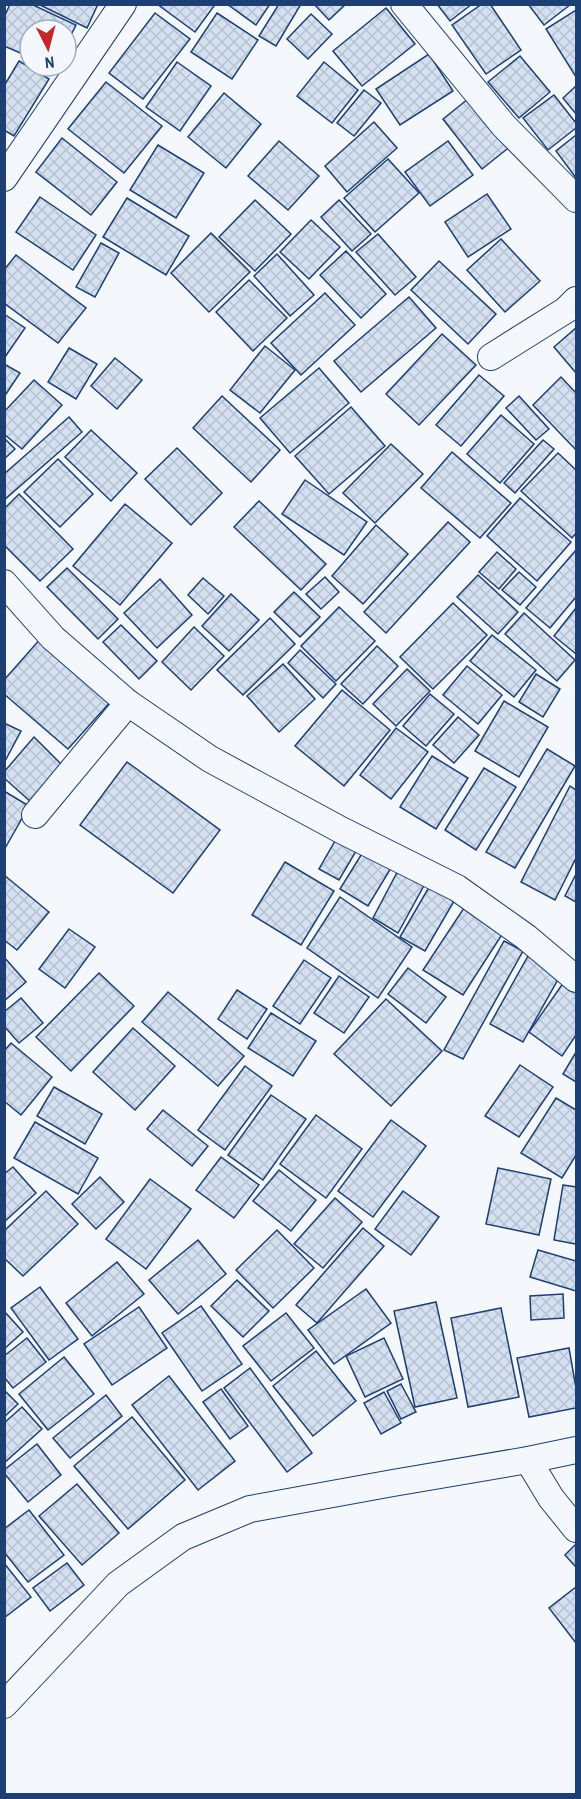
<svg xmlns="http://www.w3.org/2000/svg" width="581" height="1799" viewBox="0 0 581 1799" font-family="'Archivo Narrow',sans-serif">
<style>
.building{fill:url(#building-cross-hatch);stroke:#1d3f73;stroke-width:1.5}
.lines{fill:none;stroke-linecap:round;stroke-linejoin:round}
.minor-casing{stroke:#1d3f73;stroke-width:28}
.minor{stroke:#f4f7fb;stroke-width:26}
</style>
<defs>
<pattern id="building-cross-hatch" width="8" height="8" patternUnits="userSpaceOnUse" patternTransform="scale(1.5)"><rect width="8" height="8" fill="#d5e0f0"/><path d="M0 0l8 8M0 8l8-8" fill="none" stroke="#b6c1d1"/></pattern>
</defs>
<rect width="100%" height="100%" fill="#f4f7fb"/>
<g class="building">
<path d="M10 4H31L76 25 66 45V30H30V57L4 46V18Z"/>
<path d="M38 4H98L87 28Z"/>
<path d="M157 4H213L214 6 195 32Z"/>
<path d="M227 4H270L256 25Z"/>
<path d="M279 4H301L276 46 259 36Z"/>
<path d="M314 4H346L329 20Z"/>
<path d="M437 4H472L450 21Z"/>
<path d="M482 4H490L521 50 486 74 452 25Z"/>
<path d="M528 4H571L544 25Z"/>
<path d="M386 8 415 44 362 86 333 51Z"/>
<path d="M576 10V77L546 29Z"/>
<path d="M155 13 190 39 143 99 109 73Z"/>
<path d="M217 13 258 40 232 79 191 52Z"/>
<path d="M311 14 332 34 308 59 287 39Z"/>
<path d="M429 54 453 91 400 125 376 89Z"/>
<path d="M520 56 550 92 519 118 488 82Z"/>
<path d="M19 61 49 79 14 136 4 130V86Z"/>
<path d="M177 62 211 86 180 131 146 107Z"/>
<path d="M324 62 358 90 332 123 297 96Z"/>
<path d="M106 82 162 126 124 173 68 129Z"/>
<path d="M576 86V114L563 98Z"/>
<path d="M364 90 381 103 354 136 337 123Z"/>
<path d="M224 93 261 124 226 168 188 137Z"/>
<path d="M473 95 512 145 482 169 443 119Z"/>
<path d="M554 95 576 123V128L548 150 523 118Z"/>
<path d="M374 122 397 148 347 192 325 166Z"/>
<path d="M576 135V178L556 151Z"/>
<path d="M62 138 117 182 91 215 36 172Z"/>
<path d="M279 141 319 176 288 210 248 176Z"/>
<path d="M448 141 473 175 430 206 405 172Z"/>
<path d="M158 145 204 173 176 218 130 190Z"/>
<path d="M388 159 419 193 375 232 344 198Z"/>
<path d="M487 194 511 229 468 257 445 222Z"/>
<path d="M40 197 96 235 73 270 16 232Z"/>
<path d="M127 198 189 236 166 275 103 237Z"/>
<path d="M255 200 291 234 255 271 219 237Z"/>
<path d="M339 200 371 234 352 251 321 217Z"/>
<path d="M311 220 340 247 309 279 280 252Z"/>
<path d="M211 233 250 272 209 312 171 273Z"/>
<path d="M378 234 416 277 395 295 356 252Z"/>
<path d="M501 239 540 281 505 312 467 270Z"/>
<path d="M101 243 119 253 95 297 76 287Z"/>
<path d="M346 251 386 294 361 318 320 275Z"/>
<path d="M277 254 314 295 290 316 254 276Z"/>
<path d="M16 255 86 308 58 343 4 303V270Z"/>
<path d="M439 261 496 314 468 344 411 290Z"/>
<path d="M249 280 287 318 253 351 216 312Z"/>
<path d="M325 293 355 325 301 375 271 343Z"/>
<path d="M409 297 436 328 361 392 334 361Z"/>
<path d="M4 314 25 328 5 357 4 356Z"/>
<path d="M576 328V373L554 347Z"/>
<path d="M442 334 476 365 419 425 386 394Z"/>
<path d="M265 346 295 370 260 413 230 390Z"/>
<path d="M69 348 97 364 76 399 48 382Z"/>
<path d="M115 358 142 380 117 409 91 386Z"/>
<path d="M4 364 20 373 4 397Z"/>
<path d="M319 368 349 403 290 453 260 418Z"/>
<path d="M479 375 504 396 461 446 436 425Z"/>
<path d="M561 377 576 393V450L533 405Z"/>
<path d="M34 380 62 405 22 449 4 434V412Z"/>
<path d="M222 396 280 450 251 482 193 428Z"/>
<path d="M519 396 549 429 536 440 506 408Z"/>
<path d="M351 407 385 446 329 494 295 456Z"/>
<path d="M501 415 534 444 500 483 467 454Z"/>
<path d="M69 417 82 432 4 500V474Z"/>
<path d="M91 430 137 473 111 501 65 457Z"/>
<path d="M4 438 15 449 4 459Z"/>
<path d="M543 440 554 449 515 493 504 483Z"/>
<path d="M391 444 423 474 375 523 343 493Z"/>
<path d="M177 448 222 493 191 525 145 479Z"/>
<path d="M452 452 511 503 480 538 421 488Z"/>
<path d="M558 453 576 470V533L572 538 521 491Z"/>
<path d="M58 459 93 494 60 527 24 492Z"/>
<path d="M305 480 367 522 344 555 282 514Z"/>
<path d="M19 494 73 549 40 581 4 545V509Z"/>
<path d="M520 498 571 542 537 581 487 536Z"/>
<path d="M259 501 326 564 301 590 234 527Z"/>
<path d="M125 504 172 543 120 605 73 566Z"/>
<path d="M448 522 470 542 386 633 364 612Z"/>
<path d="M376 525 408 554 363 604 332 576Z"/>
<path d="M576 550V597L550 628 526 608Z"/>
<path d="M497 552 516 569 499 589 479 572Z"/>
<path d="M67 568 118 619 98 639 47 587Z"/>
<path d="M519 572 536 587 520 605 502 590Z"/>
<path d="M478 575 518 612 498 634 457 597Z"/>
<path d="M325 577 339 592 321 609 306 594Z"/>
<path d="M203 578 224 596 208 614 188 595Z"/>
<path d="M160 579 192 615 157 648 124 613Z"/>
<path d="M294 592 320 617 300 637 274 612Z"/>
<path d="M231 594 259 620 229 651 202 626Z"/>
<path d="M453 603 487 635 433 689 400 657Z"/>
<path d="M339 607 375 641 336 681 301 646Z"/>
<path d="M576 608V654L554 636Z"/>
<path d="M524 613 575 660 557 681 505 634Z"/>
<path d="M270 618 295 644 243 695 217 670Z"/>
<path d="M121 625 157 661 139 679 103 642Z"/>
<path d="M194 627 224 656 191 690 162 662Z"/>
<path d="M492 635 536 670 514 697 470 661Z"/>
<path d="M42 637 113 699 68 749 4 694V680Z"/>
<path d="M377 646 398 666 363 704 341 684Z"/>
<path d="M300 650 336 684 323 698 288 663Z"/>
<path d="M283 664 315 699 279 732 247 696Z"/>
<path d="M467 666 502 695 478 724 443 695Z"/>
<path d="M407 669 430 691 396 726 373 704Z"/>
<path d="M536 674 560 689 543 717 519 702Z"/>
<path d="M342 690 390 730 344 786 295 746Z"/>
<path d="M430 694 454 714 426 746 403 726Z"/>
<path d="M504 701 548 727 519 777 475 751Z"/>
<path d="M458 717 479 735 454 763 433 745Z"/>
<path d="M4 723 21 731 4 763Z"/>
<path d="M396 728 428 752 391 799 360 775Z"/>
<path d="M34 737 66 769 31 802 4 778V772Z"/>
<path d="M547 749 575 766 515 868 486 852Z"/>
<path d="M432 756 468 778 436 829 400 807Z"/>
<path d="M127 762 220 830 173 893 80 825Z"/>
<path d="M484 768 516 787 476 850 445 830Z"/>
<path d="M570 786 576 790V858L555 900 521 882Z"/>
<path d="M4 791 29 806 4 850Z"/>
<path d="M339 834 359 846 339 880 319 869Z"/>
<path d="M366 847 394 863 368 906 340 889Z"/>
<path d="M285 862 334 891 301 945 252 915Z"/>
<path d="M401 865 427 880 398 933 373 918Z"/>
<path d="M576 874V902L565 896Z"/>
<path d="M4 875 49 912 17 950 4 940Z"/>
<path d="M432 882 457 896 425 951 400 937Z"/>
<path d="M340 897 412 947 378 998 307 948Z"/>
<path d="M464 908 503 933 463 995 423 970Z"/>
<path d="M69 929 95 947 65 988 39 969Z"/>
<path d="M504 941 523 951 463 1059 444 1050Z"/>
<path d="M528 956 561 974 523 1042 490 1024Z"/>
<path d="M4 957 26 982 4 1001Z"/>
<path d="M304 960 331 978 300 1024 273 1006Z"/>
<path d="M408 968 446 997 426 1023 388 994Z"/>
<path d="M99 973 134 1006 71 1071 36 1037Z"/>
<path d="M339 976 369 997 344 1033 314 1013Z"/>
<path d="M566 979 576 986V1035L562 1056 529 1032Z"/>
<path d="M237 990 267 1009 247 1039 218 1019Z"/>
<path d="M168 992 244 1056 218 1086 142 1022Z"/>
<path d="M21 998 43 1023 19 1043 4 1026V1012Z"/>
<path d="M386 999 442 1051 391 1106 334 1054Z"/>
<path d="M271 1013 316 1041 293 1076 248 1048Z"/>
<path d="M133 1028 175 1066 135 1110 93 1072Z"/>
<path d="M11 1043 52 1077 21 1115 4 1101V1051Z"/>
<path d="M576 1052V1082L563 1074Z"/>
<path d="M520 1065 553 1087 519 1137 485 1116Z"/>
<path d="M245 1066 272 1086 225 1150 198 1130Z"/>
<path d="M54 1087 102 1114 85 1144 37 1116Z"/>
<path d="M271 1095 306 1119 263 1180 228 1155Z"/>
<path d="M556 1098 576 1110V1155L562 1178 521 1153Z"/>
<path d="M163 1110 208 1146 192 1166 147 1129Z"/>
<path d="M316 1115 362 1149 326 1198 280 1164Z"/>
<path d="M391 1120 426 1146 373 1217 338 1191Z"/>
<path d="M35 1122 98 1158 78 1194 14 1158Z"/>
<path d="M221 1157 259 1185 234 1218 196 1190Z"/>
<path d="M13 1167 36 1193 4 1222V1174Z"/>
<path d="M498 1168 551 1179 539 1235 486 1224Z"/>
<path d="M279 1170 316 1200 291 1231 253 1201Z"/>
<path d="M100 1177 124 1202 96 1229 72 1204Z"/>
<path d="M150 1179 191 1209 146 1269 106 1239Z"/>
<path d="M563 1185 576 1187V1244L554 1240Z"/>
<path d="M46 1191 78 1224 23 1276 4 1258V1231Z"/>
<path d="M403 1191 439 1217 411 1255 375 1229Z"/>
<path d="M335 1198 362 1222 323 1268 294 1244Z"/>
<path d="M363 1228 384 1246 317 1323 296 1305Z"/>
<path d="M277 1230 314 1268 273 1308 236 1270Z"/>
<path d="M198 1240 226 1274 178 1314 149 1280Z"/>
<path d="M538 1250 576 1261V1291L530 1277Z"/>
<path d="M117 1262 144 1294 92 1336 66 1303Z"/>
<path d="M237 1280 269 1311 243 1337 211 1306Z"/>
<path d="M40 1287 78 1339 49 1360 11 1308Z"/>
<path d="M366 1289 391 1323 334 1364 308 1330Z"/>
<path d="M563 1294 564 1318 531 1320 530 1296Z"/>
<path d="M436 1302 457 1398 415 1407 394 1311Z"/>
<path d="M201 1306 242 1364 202 1391 162 1333Z"/>
<path d="M139 1307 167 1348 112 1385 84 1344Z"/>
<path d="M501 1308 519 1397 468 1407 451 1318Z"/>
<path d="M4 1311 23 1332 4 1349Z"/>
<path d="M286 1313 314 1348 271 1381 243 1346Z"/>
<path d="M27 1338 46 1362 13 1388 4 1377V1356Z"/>
<path d="M384 1338 403 1379 365 1397 346 1356Z"/>
<path d="M569 1348 576 1388V1408L529 1417 517 1358Z"/>
<path d="M316 1351 356 1401 313 1436 273 1386Z"/>
<path d="M64 1357 94 1394 48 1430 19 1394Z"/>
<path d="M250 1368 312 1453 287 1472 224 1388Z"/>
<path d="M169 1376 235 1461 198 1490 132 1405Z"/>
<path d="M401 1384 416 1412 401 1419 387 1391Z"/>
<path d="M221 1389 248 1426 230 1439 203 1402Z"/>
<path d="M4 1390 18 1404 4 1417Z"/>
<path d="M384 1392 401 1423 381 1434 364 1403Z"/>
<path d="M106 1395 122 1416 70 1458 53 1438Z"/>
<path d="M22 1407 42 1429 4 1463V1423Z"/>
<path d="M132 1417 185 1480 128 1529 74 1466Z"/>
<path d="M37 1444 61 1475 28 1502 4 1473V1470Z"/>
<path d="M77 1484 119 1533 82 1565 39 1516Z"/>
<path d="M29 1510 64 1555 28 1582 4 1552V1529Z"/>
<path d="M576 1544V1567L565 1555Z"/>
<path d="M4 1563 31 1597 4 1618Z"/>
<path d="M67 1563 84 1585 50 1611 33 1588Z"/>
<path d="M576 1587V1643L549 1608Z"/>
</g>
<g class="lines">
<g class="minor-casing">
<g id="minor">
<path d="M404 4 504 126 576 199"/>
<path d="M4 178 123 4"/>
<path d="M491 357 566 310 576 300"/>
<path d="M4 583 53 638 128 703 210 759 341 830 457 888 526 937 576 979"/>
<path d="M35 815 128 703"/>
<path d="M528 1460 551 1498 576 1529"/>
<path d="M4 1705 118 1584 183 1537 250 1509 393 1483 528 1460 576 1450"/>
</g>
</g>
<use href="#minor" class="minor"/>
</g>
<rect width="581" height="1799" fill="none" stroke="#1d3f73" stroke-width="12"/>
<g transform="translate(48 48) rotate(174)"><circle r="28" fill="#f4f7fb" stroke="#9eadc5" stroke-width="1.5"/>
<path d="M0-4.5L10 22L0 15L-10 22Z" fill="#c62828"/>
<text y="-9" font-size="16" font-weight="bold" text-anchor="middle" fill="#1d3f73">N</text>
</g>
</svg>
